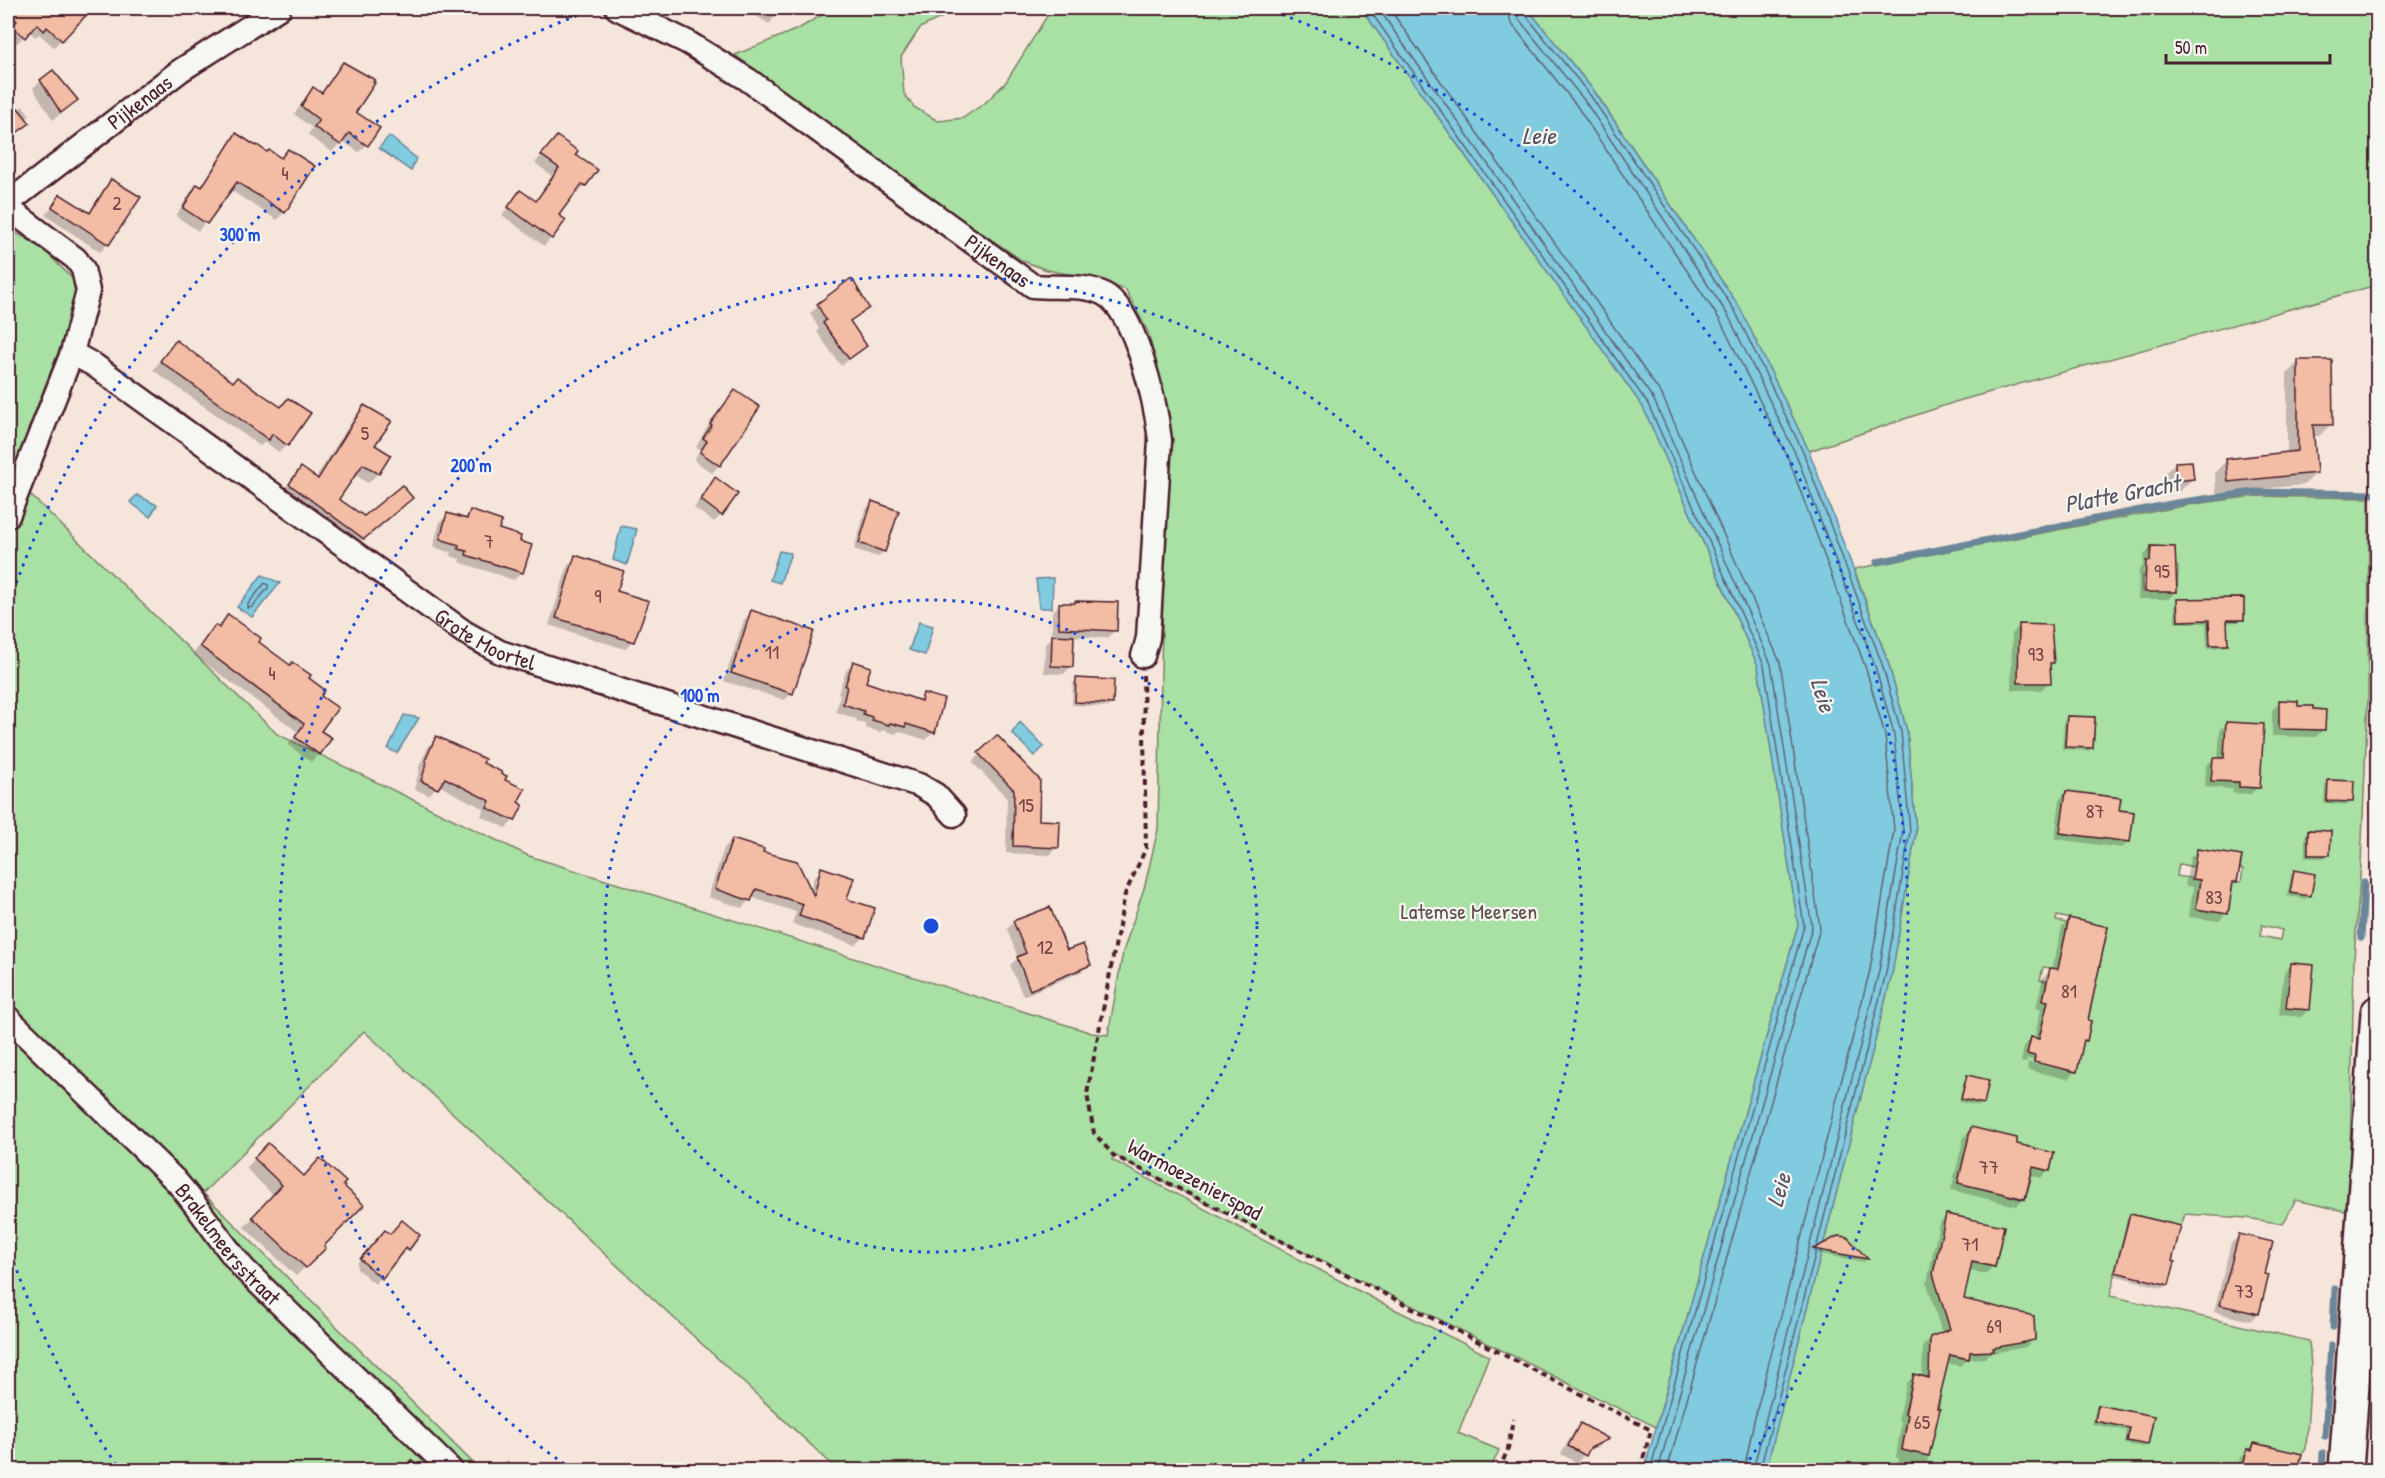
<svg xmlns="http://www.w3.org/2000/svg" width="2385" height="1478" viewBox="0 0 2385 1478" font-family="'Patrick Hand',sans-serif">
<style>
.green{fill:#a9e0a3;stroke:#7a8067;stroke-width:1.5;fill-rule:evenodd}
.water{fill:#80cbe0;stroke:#6a8698;stroke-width:1.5}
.shadow{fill:#0003;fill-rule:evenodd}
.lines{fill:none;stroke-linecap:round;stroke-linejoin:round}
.shore{stroke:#606473;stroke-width:1.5}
.stream{stroke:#6a8698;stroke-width:7}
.building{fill:#f2bca5;stroke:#4a1f2b;stroke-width:1.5}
.minor-casing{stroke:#4a1f2b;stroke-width:27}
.secondary-casing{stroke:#4a1f2b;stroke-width:38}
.path{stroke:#4a1f2b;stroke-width:4;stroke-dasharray:6 4.5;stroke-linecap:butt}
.minor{stroke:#f6f6f2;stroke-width:22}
.secondary{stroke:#f6f6f2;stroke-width:33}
.ring{fill:none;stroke:#1d4ed8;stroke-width:3;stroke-dasharray:3 6}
.labels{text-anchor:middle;stroke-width:4.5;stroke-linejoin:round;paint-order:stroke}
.number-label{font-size:20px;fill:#74464a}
.street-label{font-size:22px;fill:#4a1f2b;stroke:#f6f6f2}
.park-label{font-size:22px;fill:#624f49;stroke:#f6f6f2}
.water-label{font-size:24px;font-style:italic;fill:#5a5361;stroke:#f6f6f2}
.centre{fill:#1d4ed8;stroke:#f6f6f2;stroke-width:3}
.ring-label{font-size:18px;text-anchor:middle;font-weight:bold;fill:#1d4ed8;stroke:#f6f6f2;stroke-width:4.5;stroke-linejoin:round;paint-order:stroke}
</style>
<rect width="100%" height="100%" fill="#f5e5db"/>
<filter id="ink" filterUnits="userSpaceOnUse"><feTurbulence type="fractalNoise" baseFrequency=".0167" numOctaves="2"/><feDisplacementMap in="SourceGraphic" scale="12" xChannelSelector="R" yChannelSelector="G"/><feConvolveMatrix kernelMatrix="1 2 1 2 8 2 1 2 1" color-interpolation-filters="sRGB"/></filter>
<g filter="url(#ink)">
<g class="green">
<path d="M833 8H958V9L920 28 901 57 904 94 914 107 938 121 963 118 985 103 1006 82 1052 8H1111L1116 10 1118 8H1361L1643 407 1758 666 1798 925 1656 1427 1205 1203 1114 1155 1112 1160 1380 1302 1489 1356 1458 1433 1499 1450 1490 1470H838L364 1031 203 1193 480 1470H8V228L41 247 76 282 70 322 37 407 13 478 277 734 529 856 1092 1033 1108 1035 1123 952 1145 885 1158 829 1162 621 1170 420 1148 332 1126 290 1093 279 1047 270 1023 261 913 186 735 55 800 28Z"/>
<path d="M1527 8H2375L2378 46 2377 285 1958 401 1809 451 1740 308 1595 92Z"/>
<path d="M2254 496 2369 498 2368 697 2361 864 2354 959 2349 1212 2296 1200 2283 1224 2247 1218 2185 1214 2181 1226 2130 1214 2110 1296 2309 1341 2311 1367 2306 1449 2302 1454 2254 1443 2252 1450 2247 1449 2242 1470H1766L1892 974 1916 831 1907 731 1888 662 1854 569 2188 505ZM2151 546 2175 547V566L2178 567 2177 592 2142 591V576H2146L2150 561ZM2244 598V620H2227V645H2210L2209 620 2178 621V599ZM2280 701H2298V706H2313V709L2325 710V730L2279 728ZM2067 716 2095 717 2093 748 2065 746ZM2213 758 2227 759 2260 788 2239 787V782L2212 780ZM2328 780 2354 781 2327 801ZM2066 791 2120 798 2119 810 2134 812 2130 842 2060 833ZM2308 830 2330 831V855H2308ZM2197 849 2242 856 2240 868 2243 869 2241 882H2233L2228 914 2196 909 2200 880 2177 876 2179 864 2194 867ZM2057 916 2108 927 2088 1020 2091 1021 2087 1040H2084L2076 1072 2034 1062 2035 1056 2027 1054 2031 1037 2039 1039 2048 1001 2043 1000 2047 981 2040 980 2043 967 2058 969 2068 923 2056 921ZM2262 925 2282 930 2280 940 2260 936ZM1971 1128 2017 1138V1144L2054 1153 2050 1171 2018 1163 2016 1174 2031 1178 2025 1200 2005 1195 2009 1177 1996 1174 1992 1191 1958 1183ZM1947 1214 2004 1227 1995 1267 1972 1262 1934 1269ZM1838 1236 1847 1237 1855 1246 1853 1256 1827 1251 1829 1241ZM1939 1293 1968 1300 1977 1324 1989 1305 2034 1316 2035 1339 1993 1348V1351L1970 1352 1968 1359 1930 1350V1337L1955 1328ZM1914 1374 1943 1381 1933 1438 1928 1437 1924 1455 1902 1450 1908 1415 1905 1413ZM2098 1405 2154 1416 2148 1444 2128 1441 2130 1428 2095 1421Z"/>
</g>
<g class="water">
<path d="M1361 8H1527L1594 91 1740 308 1809 451 1888 662 1907 731 1916 831 1892 974 1766 1470H1644L1798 925 1758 666 1643 407Z"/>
<path d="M389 136 416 158 411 171 379 148Z"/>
<path d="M137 495 157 505 150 517 130 502Z"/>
<path d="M621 526 637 529 627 565 613 560Z"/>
<path d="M779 551 791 553 780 583 770 580Z"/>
<path d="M262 575 280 583 252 617 237 607Z"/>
<path d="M1053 578 1052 608H1039L1036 579Z"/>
<path d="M919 622 933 626 925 655 909 650Z"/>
<path d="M404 715 419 718 397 753 388 749Z"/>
<path d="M1020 722 1044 747 1034 756 1012 733Z"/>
</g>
<g class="shadow">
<path d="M8 8H91L54 47 39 34 35 37 29 31 16 44 8 36Z"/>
<path d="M759 8H782L769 24 755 15Z"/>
<path d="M343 64 353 112 367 145 359 152 342 141 332 152 308 135 312 128 294 114 314 89 321 94Z"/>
<path d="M41 81 76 100 53 120 33 88Z"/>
<path d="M23 106 30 115 25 120 28 123 8 140V117Z"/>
<path d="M236 135 280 159 288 151 284 212 277 220 230 190 198 231 176 216 190 193 197 186 200 188 229 143Z"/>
<path d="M550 145 574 155 585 185 578 193 574 191 557 216 551 238 544 246 502 215 520 192 535 202 552 176 535 163Z"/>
<path d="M112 181 139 198 108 244 100 252 45 215 61 196 88 214 104 188Z"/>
<path d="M851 281 867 308 849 323 865 346 841 366 817 332 819 329 810 313Z"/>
<path d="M176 342 233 383 279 408 288 400 287 445 279 452 265 442 260 446 153 370Z"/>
<path d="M2298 362 2331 424 2319 436H2313L2316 473 2304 485 2216 493 2215 472 2227 460 2287 454V374Z"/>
<path d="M735 392 719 465 712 473 694 460 700 449 696 447 711 420Z"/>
<path d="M365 406 373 446 389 456 378 473 368 483 354 474 337 499 364 518 411 498 354 548 280 494 301 469 315 479 355 416Z"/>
<path d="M2175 463 2192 479 2180 491 2165 492 2163 475Z"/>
<path d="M715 479 721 515 714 522 694 508 698 503 697 502Z"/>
<path d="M872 503 884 551 878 557 854 549 866 509Z"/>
<path d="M470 512 497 530 522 572 514 580 459 562 460 559 451 556 452 553 433 547 440 522 448 514 463 519Z"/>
<path d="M2151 548 2176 592 2168 599H2138L2139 570 2143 566 2144 555Z"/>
<path d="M576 557 615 592 632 641 625 649 549 625 568 565Z"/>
<path d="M2178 600 2243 619 2239 622 2226 623V644L2223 647 2207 648 2206 623H2175V604Z"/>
<path d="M1076 602 1115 630 1108 638 1073 636 1071 666 1064 674 1044 673 1045 644 1054 635H1052V612L1060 604 1073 605Z"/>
<path d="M751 612 792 693 785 700 724 681 744 620Z"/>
<path d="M228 616 256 643 307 678 318 696 319 754 311 762 288 745 298 732 193 654 208 634 215 627 217 628Z"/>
<path d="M2019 626 2053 662 2049 666V682L2041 690H2011L2012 634Z"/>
<path d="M853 663 864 683 917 701 924 694 934 732 926 740 898 731 896 734 883 730 880 732 865 728 866 724 856 721 857 719 836 712 840 694 838 693 846 671Z"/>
<path d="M1076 680 1111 703 1108 707 1072 705 1073 683Z"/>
<path d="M2280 702 2296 707 2324 729 2316 737 2272 736V710Z"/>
<path d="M2067 717 2092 747 2089 751 2062 749 2064 721Z"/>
<path d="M2227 723 2258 787 2251 794 2232 793 2233 789 2205 787 2206 766 2213 759 2218 760 2220 730Z"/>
<path d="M997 737 1038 822 1058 847 1050 855 1006 853 1007 798 972 762Z"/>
<path d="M437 738 503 780 516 803 514 820 506 828 481 816 484 809 438 785 429 795 414 789 420 769H418L429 745Z"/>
<path d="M2328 781 2351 801 2348 805 2324 803 2325 785Z"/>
<path d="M2066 792 2117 811 2129 841 2122 848 2055 839 2060 799Z"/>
<path d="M2309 832 2329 855 2325 858H2305V835Z"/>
<path d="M732 840 810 892 814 877 822 869 846 900 864 937 856 945 792 924 796 912 751 897 743 908 708 897 724 848Z"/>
<path d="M2197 850 2236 882 2230 887 2226 913 2219 921 2189 917 2193 887 2185 886 2190 858Z"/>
<path d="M2294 872 2310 896 2306 899 2287 896 2291 875Z"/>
<path d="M2069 920 2086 1022V1040L2081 1045 2075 1071 2068 1079 2027 1070 2028 1063 2021 1062 2024 1046 2032 1038 2034 1039 2041 1009 2036 1008 2043 977 2052 970 2062 927ZM2027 1059 2072 1069V1072L2026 1062Z"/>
<path d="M1014 922 1066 952 1089 964 1081 972 1023 996 1010 965 1018 958 1007 929Z"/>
<path d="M2291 965 2309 1009 2301 1017 2279 1015 2284 972Z"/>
<path d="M1967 1076 1982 1103 1979 1106 1959 1102 1964 1080Z"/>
<path d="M1972 1129 2048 1170 2041 1178 2030 1175 2024 1198 2016 1206 1951 1190 1964 1137Z"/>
<path d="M268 1146 324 1248 296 1276 244 1227 274 1196 246 1168Z"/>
<path d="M2131 1215 2167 1284 2164 1288 2113 1275 2127 1219Z"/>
<path d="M1947 1216 1993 1266 1986 1274 1969 1270 1962 1300 2033 1339 2026 1347 1988 1354 1985 1358 1967 1359 1960 1366 1946 1363 1935 1409 1938 1410 1927 1462 1948 1467V1470H1896L1899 1458H1896L1901 1422 1898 1421 1907 1383 1914 1376 1922 1378 1923 1346 1931 1338 1942 1334 1927 1283 1939 1223Z"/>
<path d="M396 1228 408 1249 402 1255 400 1253 375 1284 357 1269V1263L379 1238 389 1235Z"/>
<path d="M2239 1236 2264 1275 2258 1314 2250 1321 2214 1312 2231 1243Z"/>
<path d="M1839 1237 1846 1238 1866 1259 1864 1262 1811 1252Z"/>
<path d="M2099 1406 2152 1417 2147 1444 2144 1447 2125 1444 2127 1431 2092 1424 2096 1410Z"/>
<path d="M1581 1425 1606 1439 1600 1446 1586 1452 1577 1463 1561 1454 1573 1433Z"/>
<path d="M2254 1444 2300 1455 2297 1470H2237L2240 1458Z"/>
</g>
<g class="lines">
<g class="shore">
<path d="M1368 8 1648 404 1764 665 1804 926 1650 1470"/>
<path d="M1378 8 1654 400 1771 664 1812 927 1658 1470"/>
<path d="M1389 8 1662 395 1780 662 1820 928 1667 1470"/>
<path d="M1507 8 1511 23 1576 105 1720 320 1789 460 1866 669 1885 735 1894 830 1870 970 1754 1421 1744 1470"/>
<path d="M1516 8 1518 18 1584 100 1728 315 1797 457 1875 666 1894 734 1903 831 1879 971 1753 1470"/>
<path d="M1523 8 1524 13 1590 95 1735 311 1804 454 1882 664 1901 732 1910 831 1886 973 1817 1245"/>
<path d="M265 583 268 585V588L252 607 248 608V604Z"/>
<path d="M1760 1470 1816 1251"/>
</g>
<g class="stream">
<path d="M1877 562 2176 503 2254 492 2378 494"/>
<path d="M2361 938 2364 882"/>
<path d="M2333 1327 2335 1289"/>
<path d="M2325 1436 2331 1345"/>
<path d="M2322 1470 2323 1453"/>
</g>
</g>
<g class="building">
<path d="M8 8H93L62 41 47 27 44 31 37 24 25 38 12 26 17 21 8 13Z"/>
<path d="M343 62 375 80 373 82 375 83 356 112 380 128 368 146 349 133 341 145 314 127 319 120 301 106 313 87 322 93Z"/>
<path d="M53 70 78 100 61 113 40 80Z"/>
<path d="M18 108 30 123 8 139V115Z"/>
<path d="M236 133 256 146 257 145 267 152 269 150 281 158 288 149 315 166 285 213 237 182 207 224 183 208 197 184 202 187Z"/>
<path d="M557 136 578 151 576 155 598 170 586 186 582 184 559 215 566 220 552 239 508 207 520 190 536 201 559 168 541 155Z"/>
<path d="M111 179 141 197 109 245 52 207 60 194 90 213Z"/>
<path d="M850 279 853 280 869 308 850 321 867 346 849 359 823 323 826 320 817 304Z"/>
<path d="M176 340 233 382 237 377 281 407 288 398 311 413 288 446 272 434 269 440 160 361Z"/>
<path d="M2298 360H2332L2333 425H2313L2317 473 2228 482 2226 459 2298 451Z"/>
<path d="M735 390 760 407 720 466 700 452 707 441 703 438 712 425 710 424Z"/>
<path d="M364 405 392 421 375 445 391 455 379 474 363 464 339 499 364 516 402 485 413 498 364 539 289 484 301 467 318 479Z"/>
<path d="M2192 461 2194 479 2176 481 2175 462Z"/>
<path d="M715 477 738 494 722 516 701 500Z"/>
<path d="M872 501 899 511 885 552 859 543Z"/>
<path d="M470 510 502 521 499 529 521 536 520 541 532 545 523 573 466 555 467 551 458 549 459 545 440 539 447 513 467 519Z"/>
<path d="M2151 546 2175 547 2177 592H2145L2146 561H2150Z"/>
<path d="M575 555 624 571 617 591 649 601 634 642 556 618Z"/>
<path d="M2244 598V620H2227L2228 645H2210L2209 620 2178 621 2177 599Z"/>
<path d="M1075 601 1118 602 1117 631 1059 628V603H1075Z"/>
<path d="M751 610 814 631 793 694 731 673Z"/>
<path d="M228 614 261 638 259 642 290 665 292 662 311 675 309 678 325 690 321 696 338 708 321 731 332 738 320 755 295 737 304 724 200 646 215 625 219 628Z"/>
<path d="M2019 624 2051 625 2054 663H2050L2051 683H2018Z"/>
<path d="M1052 635 1074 636 1073 667 1051 666Z"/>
<path d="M853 661 871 667 866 682 921 701 923 693 944 699 935 733 906 724 905 727 890 723 889 725 872 720V717L863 714 864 711 843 704 847 686H845Z"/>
<path d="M1076 678 1114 680 1113 704 1075 702Z"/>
<path d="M2279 700 2298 701V706H2313V709L2326 710 2325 730 2279 729Z"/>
<path d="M2067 716 2095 717 2093 748 2065 747Z"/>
<path d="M2226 722 2264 724 2260 788 2239 787V782L2211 781 2213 758H2224Z"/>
<path d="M997 735 1040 780 1039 820 1060 821 1059 848 1013 846 1014 790 978 753Z"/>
<path d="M436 736 485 759 483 763 502 772 501 774 507 776 505 780 525 789 518 802 523 805 515 821 487 808 490 801 445 778 438 789 421 781 427 762 425 761Z"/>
<path d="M2328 780 2354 781 2353 802 2327 801Z"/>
<path d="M2066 791 2121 798 2119 810 2134 812 2130 842 2060 833Z"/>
<path d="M2308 830 2331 831 2330 855H2308Z"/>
<path d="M732 839 764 849 763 852 797 861 814 896 821 867 854 878 847 899 875 908 865 938 799 916 803 904 756 889 751 901 715 889Z"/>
<path d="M2197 849 2242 856 2237 882H2233L2228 914 2196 909 2200 880 2192 879Z"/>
<path d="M2294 870 2315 874 2311 896 2290 893Z"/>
<path d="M1050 907 1067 950 1083 944 1091 965 1030 990 1017 957 1026 953 1013 921Z"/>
<path d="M2069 918 2108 927 2088 1020 2091 1021 2087 1041 2084 1040 2077 1072 2034 1062 2035 1056 2027 1054 2031 1037 2039 1039 2048 1001 2043 1000 2050 968 2058 969Z"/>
<path d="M2291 963 2314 965 2310 1010 2286 1008Z"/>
<path d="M1967 1075 1989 1080 1984 1104 1961 1099Z"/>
<path d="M1971 1127 2017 1138V1144L2054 1153 2050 1171 2033 1167 2025 1199 1958 1183Z"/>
<path d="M268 1143 304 1176 320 1158 346 1182 343 1185 364 1205 324 1246 326 1248 306 1268 252 1217 282 1185 254 1158Z"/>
<path d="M1946 1214 2004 1226 1995 1267 1972 1262 1964 1299 2034 1316 2035 1340 1993 1348 1994 1351 1970 1352 1969 1359 1950 1355 1937 1408 1940 1409 1929 1456 1902 1450 1908 1415 1905 1414 1914 1374 1929 1378 1930 1337 1950 1329 1933 1274Z"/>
<path d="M2130 1214 2181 1226 2172 1261 2175 1262 2169 1285 2115 1272Z"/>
<path d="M402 1220 420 1235 409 1250 406 1247 382 1279 360 1259 385 1230 390 1234Z"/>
<path d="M2239 1234 2273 1242 2265 1274 2269 1275 2259 1314 2220 1305Z"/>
<path d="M1838 1236 1847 1237 1868 1259 1813 1249Z"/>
<path d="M2098 1405 2154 1416 2148 1445 2127 1441 2130 1428 2095 1421Z"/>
<path d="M1580 1423 1609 1439 1590 1448 1586 1456 1568 1446Z"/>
<path d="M2254 1443 2302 1454 2298 1470H2242L2247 1449 2252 1450Z"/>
</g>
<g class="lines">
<g class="minor-casing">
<g id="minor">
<path id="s1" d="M617 8 687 42 747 79 1033 286C1055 288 1083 284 1102 293 1136 308 1156 406 1160 440L1148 638 1143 656"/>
<path id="s2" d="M8 203 181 70 279 8"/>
<path d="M8 208 76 259 83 269 88 291 72 353 8 516"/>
<path id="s3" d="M72 353 94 365 464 632 500 652 919 785 936 795 954 815"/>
<path id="s4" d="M8 1018 175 1180C200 1208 220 1241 244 1269L451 1470"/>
</g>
</g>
<g class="secondary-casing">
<path id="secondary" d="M2346 1470 2378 1013"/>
</g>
<g class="path">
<path d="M1143 675 1146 848 1125 894 1087 1094 1094 1133 1113 1155 1651 1430 1640 1470"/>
<path d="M401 1470 413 1460"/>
<path d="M1499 1470 1508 1449 1513 1419"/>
</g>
<use href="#minor" class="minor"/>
<use href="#secondary" class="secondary"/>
</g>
</g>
<g class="ring">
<circle cx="931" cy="926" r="326"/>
<path d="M572 1469A651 651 0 1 1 1290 1469"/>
<path d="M116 1465A977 977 0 0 1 10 1252M10 600A977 977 0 0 1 597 8M1265 8A977 977 0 0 1 1746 1465"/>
</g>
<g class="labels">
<g class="number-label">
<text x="285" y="180">4</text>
<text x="117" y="210">2</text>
<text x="365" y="440">5</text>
<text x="489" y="548">7</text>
<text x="2162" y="578">95</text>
<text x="598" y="603">9</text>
<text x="772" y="659">11</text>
<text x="2036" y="661">93</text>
<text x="272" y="680">4</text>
<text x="1026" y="812">15</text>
<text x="2095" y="818">87</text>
<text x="2214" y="904">83</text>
<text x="1045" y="954">12</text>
<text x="2069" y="998">81</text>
<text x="1989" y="1174">77</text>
<text x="1970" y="1251">71</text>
<text x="2244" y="1298">73</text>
<text x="1994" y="1333">69</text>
<text x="1922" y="1429">65</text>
</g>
<g class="street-label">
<text dy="8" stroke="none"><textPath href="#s2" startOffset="166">Pijkenaas</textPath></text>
<text dy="8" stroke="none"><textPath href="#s1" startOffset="458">Pijkenaas</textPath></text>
<text dy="8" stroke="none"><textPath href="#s3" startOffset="504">Grote Moortel</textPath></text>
<text transform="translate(1195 1179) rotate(28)" y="8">Warmoezenierspad</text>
<text dy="8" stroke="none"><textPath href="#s4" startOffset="316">Brakelmeersstraat</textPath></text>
</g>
<g class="park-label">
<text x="1469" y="919">Latemse Meersen</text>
</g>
<g class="water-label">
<text x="1539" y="144">Leie</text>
<text transform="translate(2122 494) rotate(-11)" y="8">Platte Gracht</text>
<text transform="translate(1823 695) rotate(73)" y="8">Leie</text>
<text transform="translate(1779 1190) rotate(-74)" y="8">Leie</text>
</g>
</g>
<circle cx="931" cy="926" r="9" class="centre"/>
<g class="ring-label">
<text x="240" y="241">300 m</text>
<text x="471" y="472">200 m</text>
<text x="700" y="702">100 m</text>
</g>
<rect width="2385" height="1478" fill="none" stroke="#f6f6f2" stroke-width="30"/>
<rect x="15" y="15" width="2355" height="1448" fill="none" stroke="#4a1f2b" stroke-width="2" filter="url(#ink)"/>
<path d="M2166 54v9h164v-9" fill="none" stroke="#4a1f2b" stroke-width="3"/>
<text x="2175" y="54" font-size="18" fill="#4a1f2b" stroke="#f6f6f2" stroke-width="4.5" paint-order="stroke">50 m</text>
</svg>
